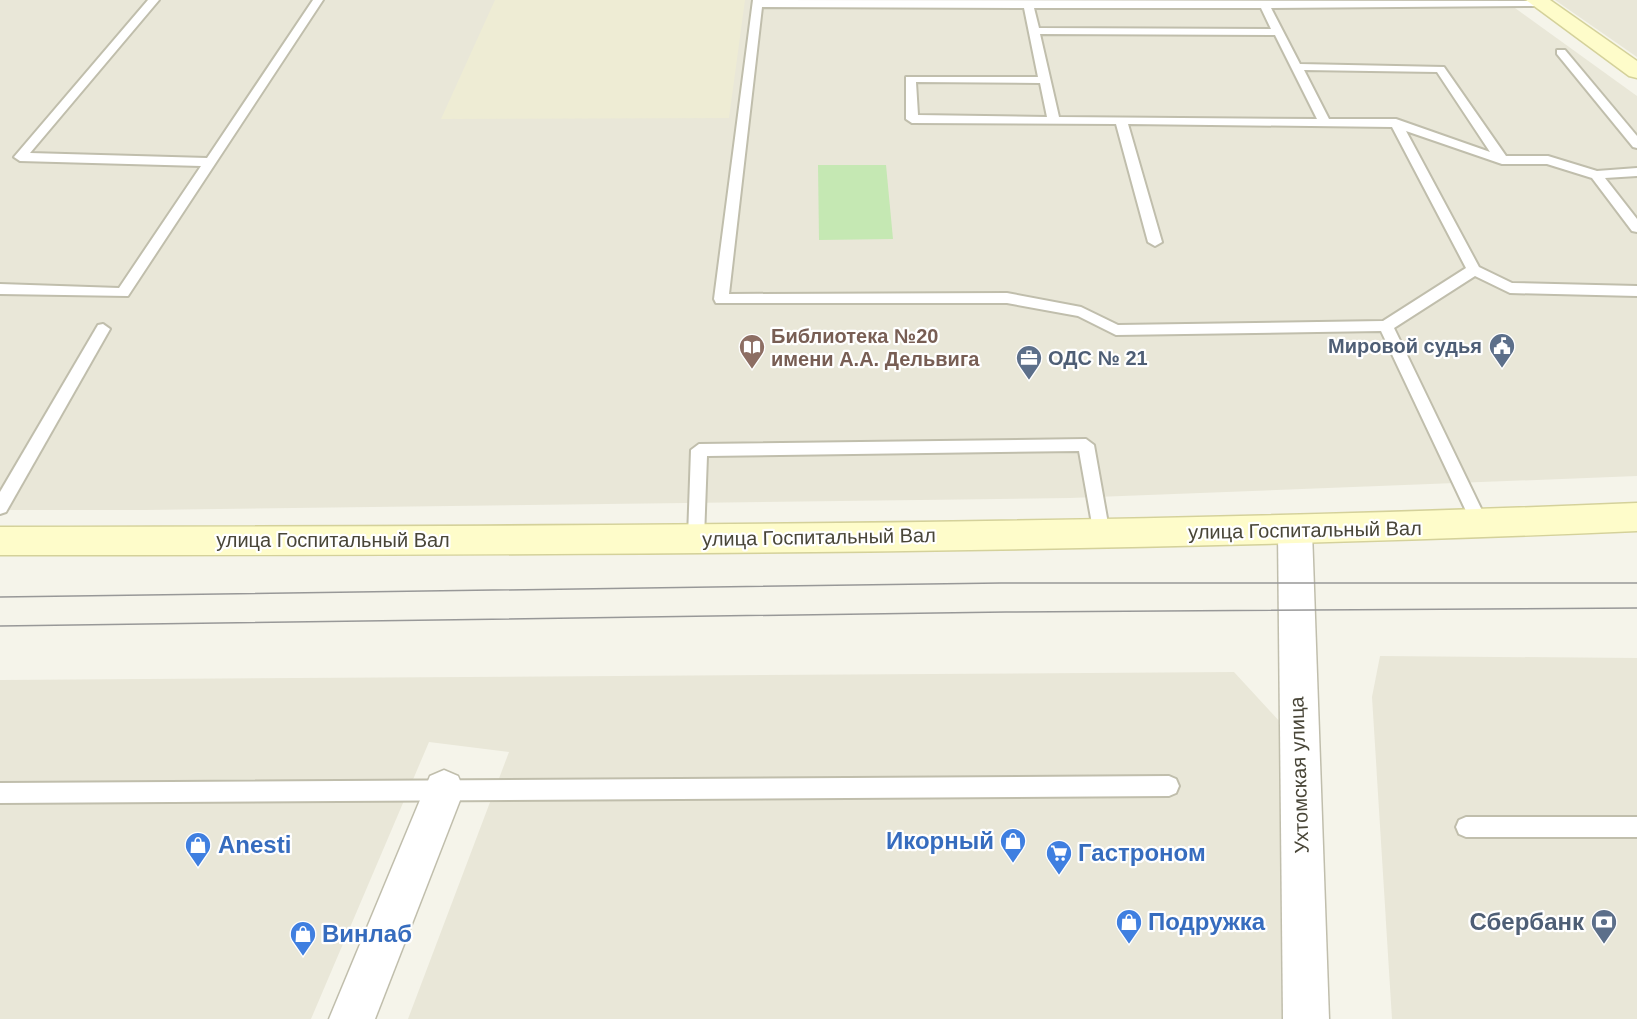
<svg xmlns="http://www.w3.org/2000/svg" width="1637" height="1019" viewBox="0 0 1637 1019" font-family="Helvetica,sans-serif">
<style>
.residential{fill:#e9e7d8}
.education{fill:#eeecd4}
.green{fill:#c5e8b3}
.lines{fill:none;stroke-linecap:round;stroke-linejoin:round}
.lane-casing{stroke:#c0beac;stroke-width:4}
.street-casing{stroke:#c0beac;stroke-width:3}
.secondary-casing{stroke:#d4d19a;stroke-width:3}
.lane{fill:#fff;fill-rule:evenodd}
.street{fill:#fff;fill-rule:evenodd}
.secondary{fill:#fefcca;fill-rule:evenodd}
.tram{stroke:#989898;stroke-width:1.5}
.labels{text-anchor:middle;stroke-width:4.5;stroke-linejoin:round;paint-order:stroke}
.education-label{font-size:20px;font-weight:bold;fill:#785e54;stroke:#fff;text-anchor:start}
.service-label{font-size:20px;font-weight:bold;fill:#4e5e75;stroke:#fff;text-anchor:end}
.street-label{font-size:20px;fill:#494638;stroke:#fff}
.near-shop-label{font-size:24px;font-weight:bold;fill:#366cbe;stroke:#fff;text-anchor:start}
.near-service-label{font-size:24px;font-weight:bold;fill:#4e5e75;stroke:#fff;text-anchor:end}
</style>
<rect width="100%" height="100%" fill="#f5f4ea"/>
<g class="residential">
<path d="M0 0H1504L1637 96V476L1070 498 145 510H0Z"/>
<path d="M1555 0H1637V57Z"/>
<path d="M1380 656 1637 658V1019H1392L1372 697Z"/>
<path d="M1234 672 1281 723 1286 1019H408L509 752 429 742 311 1019H0V680Z"/>
</g>
<path class="education" d="M495 0H745L729 118 441 119Z"/>
<path class="green" d="M818 165H886L893 239 819 240Z"/>
<g class="lines">
<g class="lane-casing">
<g id="lane">
<path d="M148 0H159L30 153 207 158 313 0H323L128 296 0 294V284L119 288 201 166 20 161 14 157Z"/>
<path d="M753 0 1544 1V5L1540 6 1271 8 1300 64 1444 67 1506 156H1548L1597 171 1637 168V176L1605 178 1637 219V232L1632 231 1592 178 1547 164H1502L1406 131 1479 267 1512 283 1637 286V296L1510 293 1475 276 1394 328 1489 525 1487 530 1481 532 1475 530 1381 331 1116 335 1078 316 1007 303H716L714 299ZM762 7 1024 8 1038 77H906V119L912 123 1116 124 1148 242 1155 246 1162 242 1128 124 1392 127 1466 268 1383 321 1118 325 1081 307 1007 293 729 294ZM1034 8H1261L1271 29 1039 28ZM1040 34 1275 35 1317 119 1059 117ZM1304 70 1437 72 1490 152 1396 119H1329ZM916 82 1040 83 1047 117 918 115Z"/>
<path d="M1557 50H1565L1637 136V148L1633 147 1557 54Z"/>
<path d="M103 324 110 329 6 512 0 514V492L98 325Z"/>
<path d="M1086 439 1094 445 1110 535 1108 540 1102 542 1096 540 1094 535 1079 451 707 456 704 538 702 543 696 545 690 543 688 538 691 450 699 444Z"/>
<path d="M1169 776 1176 779 1179 786 1176 793 1169 796 0 803V783Z"/>
<path d="M1466 817H1637V837H1466L1459 834 1456 827 1459 820Z"/>
</g>
</g>
<g class="street-casing">
<g id="street">
<path d="M1295 517 1307 521 1312 531 1329 1019H1283L1278 531 1283 521Z"/>
<path d="M444 770 458 776 464 790 375 1019H329L430 776Z"/>
</g>
</g>
<g class="secondary-casing">
<g id="secondary">
<path d="M1526 0H1550L1637 61V78L1629 76Z"/>
<path d="M1637 503V531C1091 555 546 555 0 555V527C546 526 1091 526 1637 503Z"/>
</g>
</g>
<use href="#lane" class="lane"/>
<use href="#street" class="street"/>
<use href="#secondary" class="secondary"/>
<g class="tram">
<path d="M0 597 1001 583H1637"/>
<path d="M0 626 1006 612 1637 608"/>
</g>
</g>
<defs>
<g id="civic-pin" transform="scale(1.35)"><path d="M0 17L-7.5 6A9.5 9.5 0 1 1 7.5 6Z" fill="#5c6f8a" stroke="#fff"/><path d="M-.6-6.5H3V-4.5H.6V-3L4-1V1h2V6H-6V1h2V-1L-.6-3ZM-1.2 2.5V6h2.4V2.5Z" fill="#fff"/></g>
<g id="library-pin" transform="scale(1.35)"><path d="M0 17L-7.5 6A9.5 9.5 0 1 1 7.5 6Z" fill="#8d6e63" stroke="#fff"/><path d="M-6-4Q-3-5.5-.7-3.5V5Q-3 3-6 4ZM6-4Q3-5.5 .7-3.5V5Q3 3 6 4Z" fill="#fff"/></g>
<g id="office-pin" transform="scale(1.35)"><path d="M0 17L-7.5 6A9.5 9.5 0 1 1 7.5 6Z" fill="#5c6f8a" stroke="#fff"/><path d="M-6-3h4V-5.5h4V-3h4V5H-6ZM-1-4.5V-3h2v-1.5ZM-6 0V1H6V0Z" fill="#fff"/></g>
<g id="shop-pin" transform="scale(1.35)"><path d="M0 17L-7.5 6A9.5 9.5 0 1 1 7.5 6Z" fill="#3f7fe0" stroke="#fff"/><path d="M-5-2.5h2.3a2.7 3.5 0 0 1 5.4 0H5L5.5 6h-11ZM-1.5-2.5h3a1.5 2.3 0 0 0-3 0Z" fill="#fff"/></g>
<g id="supermarket-pin" transform="scale(1.35)"><path d="M0 17L-7.5 6A9.5 9.5 0 1 1 7.5 6Z" fill="#3f7fe0" stroke="#fff"/><path d="M-6-5.5h2.5l.6 2H6L4.5 2H-2.5L-4.4-4H-6ZM-1.5 3.2a1.3 1.3 0 1 0 .1 0ZM3 3.2a1.3 1.3 0 1 0 .1 0Z" fill="#fff"/></g>
<g id="bank-pin" transform="scale(1.35)"><path d="M0 17L-7.5 6A9.5 9.5 0 1 1 7.5 6Z" fill="#5c6f8a" stroke="#fff"/><path d="M-6-4H6V4H-6ZM0-2.3a2.3 2.3 0 1 0 0 4.6a2.3 2.3 0 1 0 0-4.6Z" fill="#fff"/></g>
</defs>
<g fill-rule="evenodd">
<use href="#civic-pin" x="1502" y="346"/>
<use href="#library-pin" x="752" y="347"/>
<use href="#office-pin" x="1029" y="358"/>
<use href="#shop-pin" x="1013" y="841"/>
<use href="#shop-pin" x="198" y="845"/>
<use href="#supermarket-pin" x="1059" y="853"/>
<use href="#shop-pin" x="1129" y="922"/>
<use href="#bank-pin" x="1604" y="922"/>
<use href="#shop-pin" x="303" y="934"/>
</g>
<g class="labels">
<g class="education-label">
<text x="771" y="343">Библиотека №20<tspan x="771" dy="23">имени А.А. Дельвига</tspan></text>
</g>
<g class="service-label">
<text x="1482" y="353">Мировой судья</text>
<text x="1048" y="365" text-anchor="start">ОДС № 21</text>
</g>
<g class="street-label">
<text transform="translate(1305 530) rotate(-1)" y="7">улица Госпитальный Вал</text>
<text transform="translate(819 537) rotate(-1)" y="7">улица Госпитальный Вал</text>
<text x="333" y="547">улица Госпитальный Вал</text>
<text transform="translate(1299 775) rotate(-92)" y="7">Ухтомская улица</text>
</g>
<g class="near-shop-label">
<text x="994" y="849" text-anchor="end">Икорный</text>
<text x="218" y="853">Anesti</text>
<text x="1078" y="861">Гастроном</text>
<text x="1148" y="930">Подружка</text>
<text x="322" y="942">Винлаб</text>
</g>
<g class="near-service-label">
<text x="1584" y="930">Сбербанк</text>
</g>
</g>
</svg>
